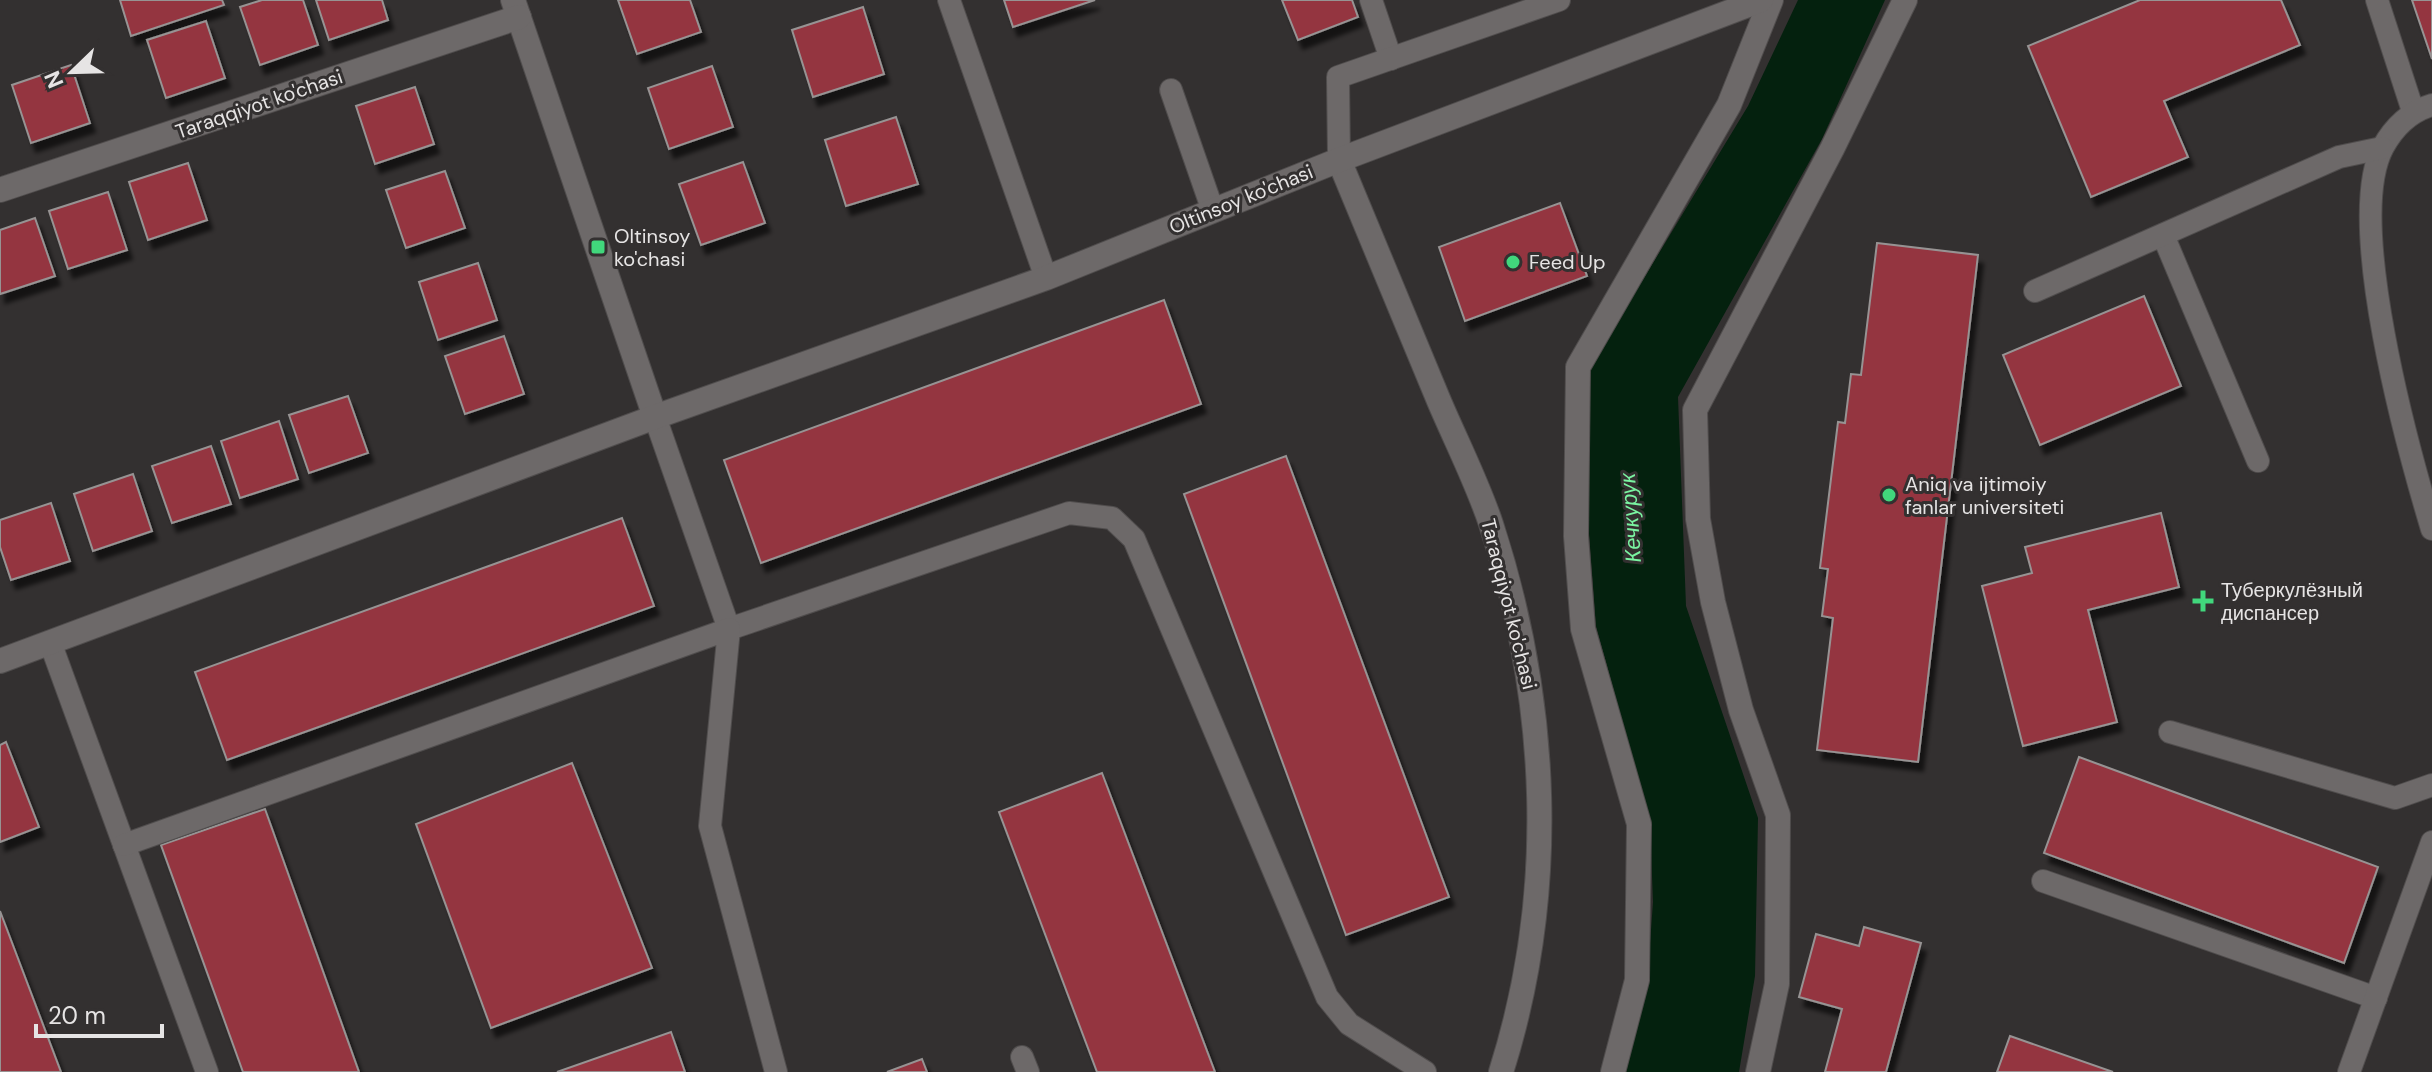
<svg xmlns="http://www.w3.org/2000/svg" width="2432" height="1072" viewBox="0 0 2432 1072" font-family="'DM Sans',sans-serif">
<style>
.water{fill:#04210e}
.building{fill:#943440;stroke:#979393;stroke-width:2;filter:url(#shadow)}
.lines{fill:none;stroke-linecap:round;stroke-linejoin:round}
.lane-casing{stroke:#504d4d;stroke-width:24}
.street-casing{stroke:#504d4d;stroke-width:26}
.secondary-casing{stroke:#504d4d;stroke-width:26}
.lane{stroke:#6d6969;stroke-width:22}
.street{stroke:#6d6969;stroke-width:24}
.secondary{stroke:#6d6969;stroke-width:24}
.poi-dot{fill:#41d77c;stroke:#333030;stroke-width:3}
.labels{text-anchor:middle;stroke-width:6;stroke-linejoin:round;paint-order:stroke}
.street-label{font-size:20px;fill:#e6e4e4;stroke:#333030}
.poi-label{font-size:20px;fill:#e6e4e4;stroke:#333030;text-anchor:start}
.water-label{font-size:22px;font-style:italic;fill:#7af3a1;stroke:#333030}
</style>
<defs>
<filter id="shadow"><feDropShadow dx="5" dy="9" stdDeviation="2" flood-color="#0009"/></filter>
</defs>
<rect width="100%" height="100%" fill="#333030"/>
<path class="water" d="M1798 0H1885L1822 139 1678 397 1686 606 1758 818 1755 976 1739 1072H1626L1647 986 1653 902 1650 822 1596 626 1589 533 1587 372 1748 106Z"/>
<g class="building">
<path d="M120 0H222L224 5 131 36Z"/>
<path d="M262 0H303L318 45 260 65 240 7Z"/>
<path d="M316 0H382L388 20 329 40Z"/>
<path d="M618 0H690L701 32 637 54Z"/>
<path d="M1004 0H1095L1013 27Z"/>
<path d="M1282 0H1352L1358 17 1298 40Z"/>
<path d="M2140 0H2281L2300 45 2164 101 2188 157 2091 197 2028 46Z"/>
<path d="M2412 0H2432V59Z"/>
<path d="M863 7 884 74 813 97 792 30Z"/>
<path d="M206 21 225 78 166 98 147 40Z"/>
<path d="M71 65 90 123 31 143 12 85Z"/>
<path d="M712 66 733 127 669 149 648 88Z"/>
<path d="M415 87 434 144 375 164 356 106Z"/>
<path d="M896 117 918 184 846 206 825 140Z"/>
<path d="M743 162 765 223 701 245 679 184Z"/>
<path d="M188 163 207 220 148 240 129 182Z"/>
<path d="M445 171 465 228 406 248 386 190Z"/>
<path d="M108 192 127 250 68 269 49 211Z"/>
<path d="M1560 203 1587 276 1465 321 1439 247Z"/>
<path d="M35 218 55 276 0 294V230Z"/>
<path d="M1877 243 1978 255 1918 762 1817 750 1833 618 1822 616 1828 569 1820 568 1838 422 1845 423 1851 374 1861 375Z"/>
<path d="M478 263 497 320 438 340 419 282Z"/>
<path d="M2144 296 2181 386 2040 445 2003 355Z"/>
<path d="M1164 300 1201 404 761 563 724 460Z"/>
<path d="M504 336 524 394 465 414 445 356Z"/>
<path d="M348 396 368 453 309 473 289 415Z"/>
<path d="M279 421 298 479 240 498 221 441Z"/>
<path d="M211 446 231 504 172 523 152 466Z"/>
<path d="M1286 456 1449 897 1346 935 1184 494Z"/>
<path d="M133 474 152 531 93 551 74 494Z"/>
<path d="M51 503 70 561 11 580 0 547V520Z"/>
<path d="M2161 513 2179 587 2088 610 2117 722 2023 746 1982 586 2032 573 2025 547Z"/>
<path d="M622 518 654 606 227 760 195 672Z"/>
<path d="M6 742 39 827 0 842V745Z"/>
<path d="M2079 757 2378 867 2344 963 2044 853Z"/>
<path d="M572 763 652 968 491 1028 416 824Z"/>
<path d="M1102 773 1215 1072H1097L999 812Z"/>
<path d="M265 809 359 1072H243L161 845Z"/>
<path d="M0 911 61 1072H0Z"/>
<path d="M1864 927 1921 943 1886 1072H1825L1842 1009 1799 997 1816 934 1859 946Z"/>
<path d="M671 1032 685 1072H557Z"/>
<path d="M2010 1036 2113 1072H1997Z"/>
<path d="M922 1059 927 1072H887Z"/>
</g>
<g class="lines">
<g class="lane-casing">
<g id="lane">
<path d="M949 0 1046 278"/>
<path d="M1371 0 1391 59"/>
<path d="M2377 0 2413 111"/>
<path d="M1171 90 1213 211"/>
<path d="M2432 105C2411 111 2394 127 2383 147 2344 220 2408 449 2432 529"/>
<path d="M1339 160 1338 77 1559 0"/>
<path d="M2163 235 2258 461"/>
<path d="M2035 291 2339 157 2382 148"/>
<path d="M655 417 729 629 1069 513 1112 518 1134 539 1327 997 1349 1024 1425 1072"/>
<path d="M50 642 207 1072"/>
<path d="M2170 732 2395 798 2432 785"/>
<path d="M124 845 729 629 710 826 776 1072"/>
<path d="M2043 881 2376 998"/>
<path d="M1022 1057 1028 1072"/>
<path d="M2349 1072 2432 842"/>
</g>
</g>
<g class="street-casing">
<g id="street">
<path d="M513 0 655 417"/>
<path d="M1339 160C1372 240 1406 320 1439 401 1456 441 1477 482 1491 524 1549 702 1558 892 1501 1072"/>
<path d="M0 190 519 17"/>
<path d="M1613 1072 1637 980 1639 824 1583 629 1576 536 1578 367 1729 105 1771 0"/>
<path d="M1758 1072 1777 984 1778 815 1741 710 1713 602 1698 519 1695 410 1832 149 1905 0"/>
</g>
</g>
<g class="secondary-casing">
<path id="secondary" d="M0 661 655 417 1046 278 1339 160 1761 0"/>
</g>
<use href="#lane" class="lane"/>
<use href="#street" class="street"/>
<use href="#secondary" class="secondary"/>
</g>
<g class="poi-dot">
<rect x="590" y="239" width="16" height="16" rx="4"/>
<circle cx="1513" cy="262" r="8"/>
<circle cx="1889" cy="495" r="8"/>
<path d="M2199 589h8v8h8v8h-8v8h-8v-8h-8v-8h8z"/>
</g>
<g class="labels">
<g class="street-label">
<text transform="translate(259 104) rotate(-19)" y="7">Taraqqiyot ko'chasi</text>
<text transform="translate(1241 199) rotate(-22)" y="7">Oltinsoy ko'chasi</text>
<text transform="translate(1509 604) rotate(76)" y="7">Taraqqiyot ko'chasi</text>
</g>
<g class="poi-label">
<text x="614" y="243">Oltinsoy<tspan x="614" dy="23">ko'chasi</tspan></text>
<text x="1529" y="269">Feed Up</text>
<text x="1905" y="491">Aniq va ijtimoiy<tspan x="1905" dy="23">fanlar universiteti</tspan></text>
<text x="2221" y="597">Туберкулёзный<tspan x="2221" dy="23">диспансер</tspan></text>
</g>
<g class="water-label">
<text transform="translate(1630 518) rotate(-94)" y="8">Кечкурук</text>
</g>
</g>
<g transform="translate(72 72) rotate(247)" stroke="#333030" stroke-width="6" paint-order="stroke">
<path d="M0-6L14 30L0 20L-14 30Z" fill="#e6e4e4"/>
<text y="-12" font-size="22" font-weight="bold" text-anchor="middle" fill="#e6e4e4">N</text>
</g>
<path d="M36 1024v12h126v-12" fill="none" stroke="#e6e4e4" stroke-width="4"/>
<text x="48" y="1024" font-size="24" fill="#e6e4e4" stroke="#333030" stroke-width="6" paint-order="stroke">20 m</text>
</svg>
